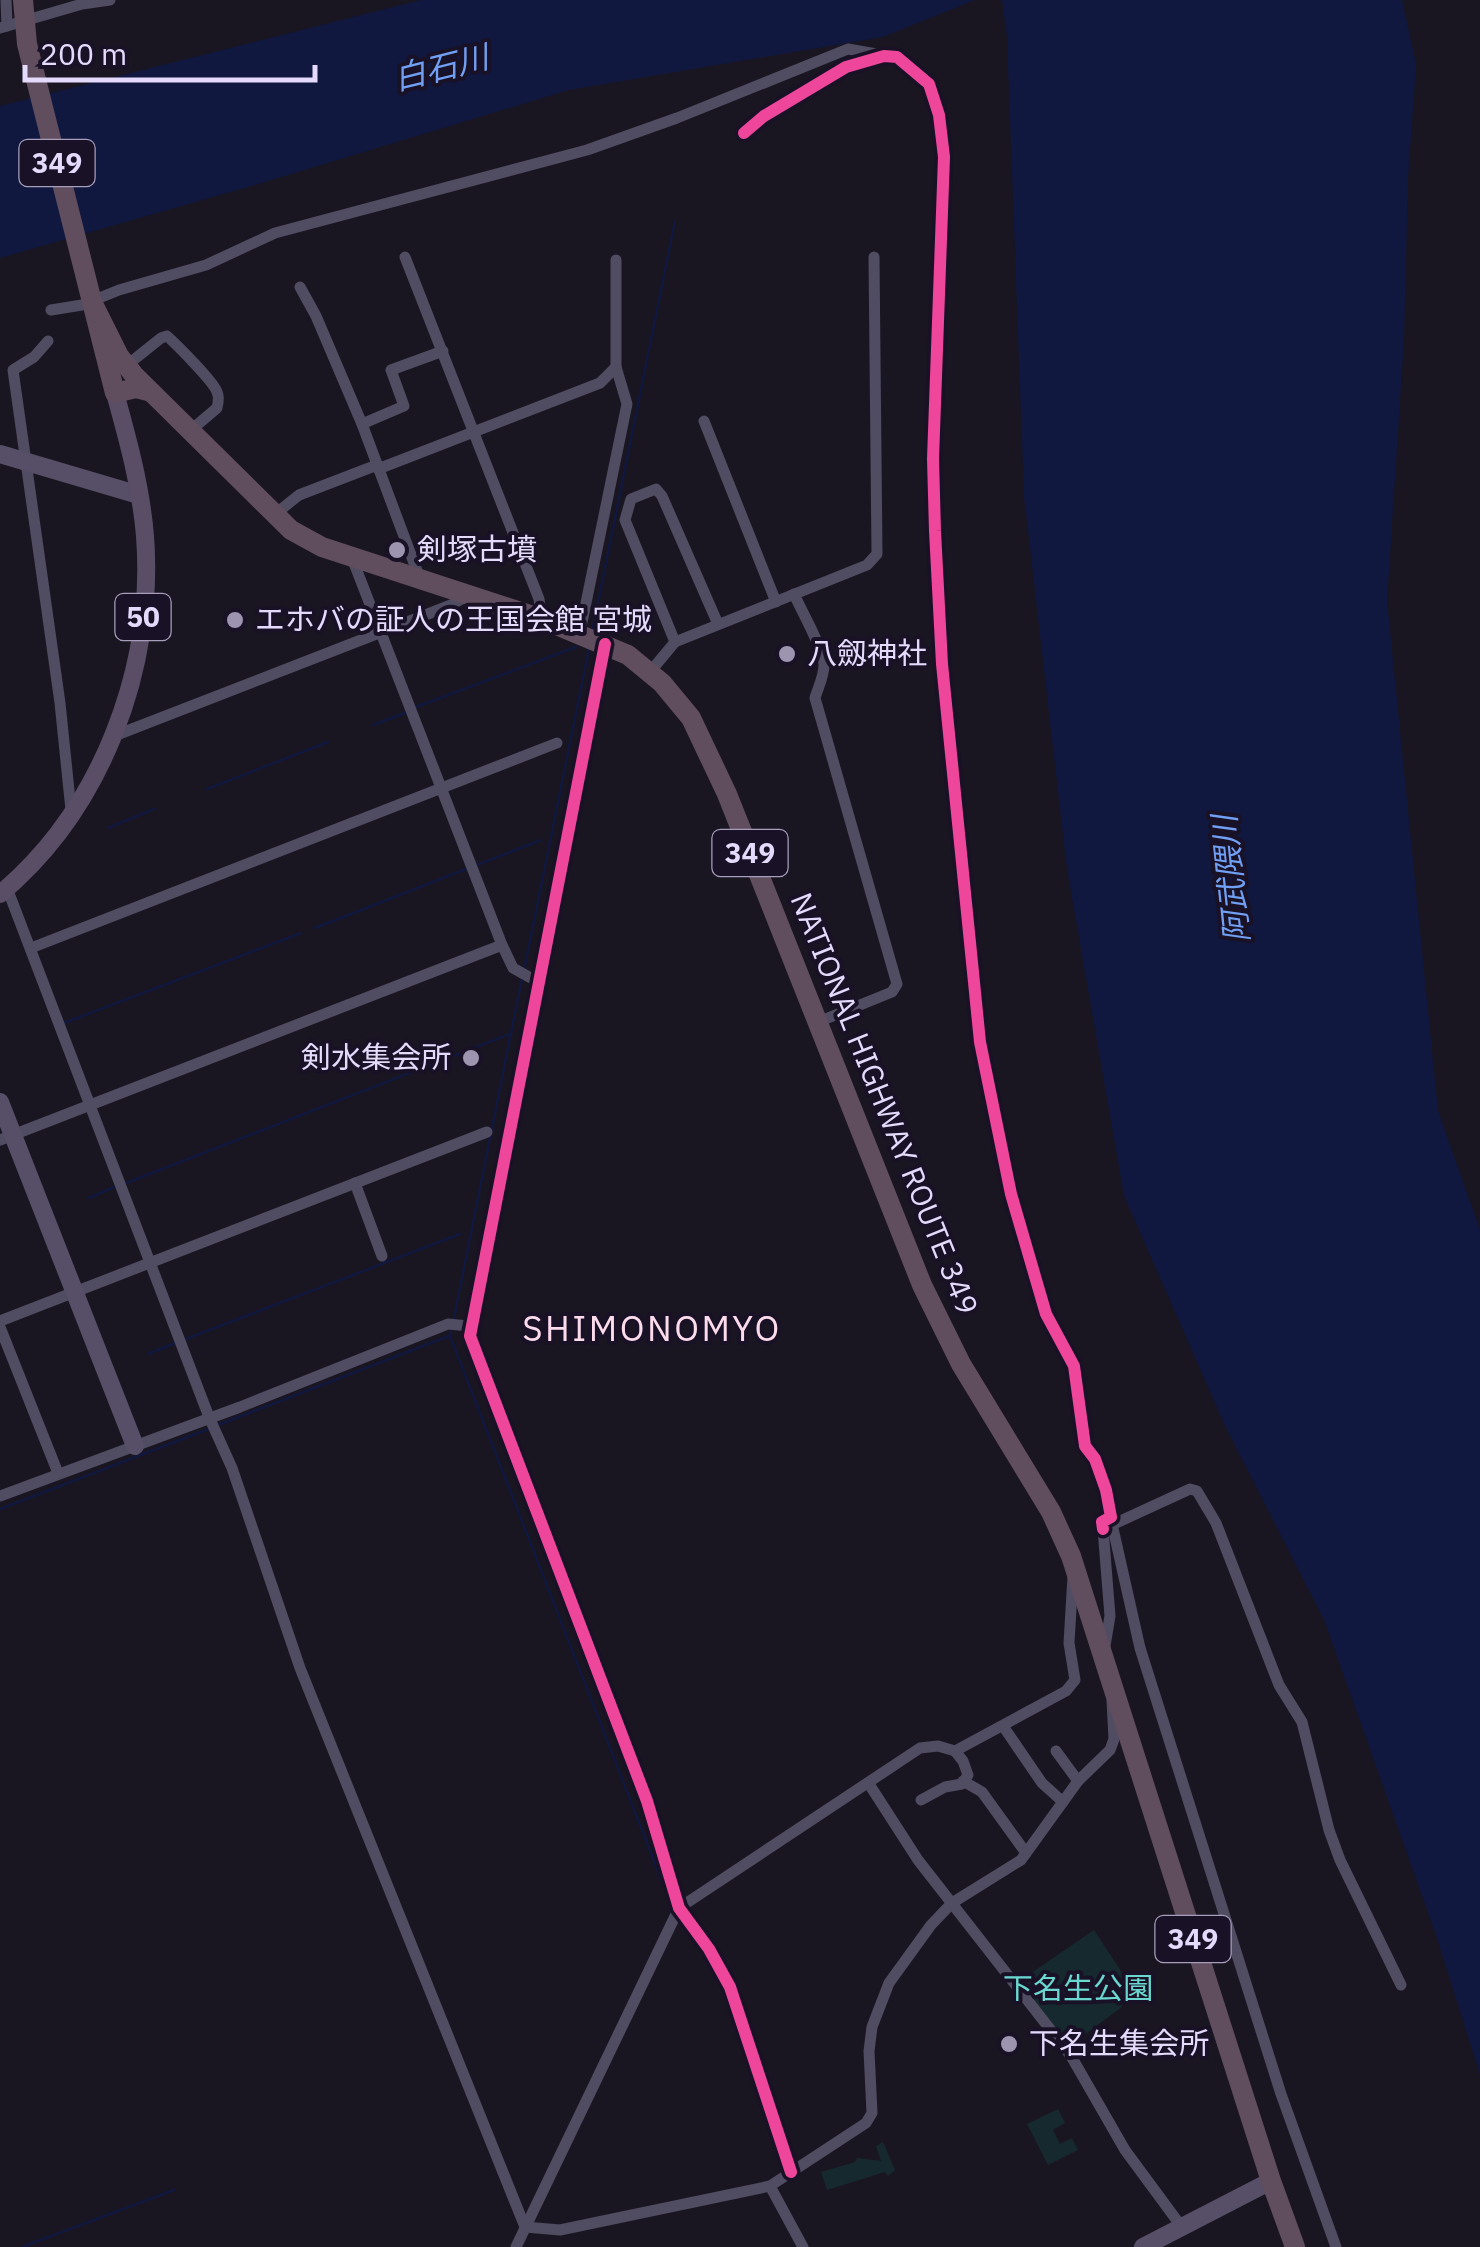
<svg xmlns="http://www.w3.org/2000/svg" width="1480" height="2247" viewBox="0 0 1480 2247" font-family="'IBM Plex Sans','Noto Sans JP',sans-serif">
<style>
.green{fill:#16292e}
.water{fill:#10183f}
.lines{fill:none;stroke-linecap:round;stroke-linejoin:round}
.stream{stroke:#10183f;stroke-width:2.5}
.street{stroke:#504c62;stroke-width:11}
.secondary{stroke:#564f67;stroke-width:18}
.primary{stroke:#5a4d66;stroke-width:18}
.highway{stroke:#604d5e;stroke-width:20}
.cycleway-casing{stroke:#191126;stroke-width:19}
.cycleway{stroke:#ed469a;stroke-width:12}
.poi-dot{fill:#9d95af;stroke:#191126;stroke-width:4}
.labels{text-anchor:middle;stroke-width:8;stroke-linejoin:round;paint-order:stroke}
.shield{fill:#191126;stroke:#a79ebc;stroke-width:2.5}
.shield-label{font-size:28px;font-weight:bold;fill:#e4dafc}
.poi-label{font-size:30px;fill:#e4dafc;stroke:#191126;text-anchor:start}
.street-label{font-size:30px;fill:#e4dafc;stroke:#191126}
.park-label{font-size:30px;fill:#6ad8d0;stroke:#191126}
.water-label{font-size:32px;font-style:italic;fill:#709ff4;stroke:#191126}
.quarter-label{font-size:35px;letter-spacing:2.5px;fill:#fcdceb;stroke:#191126}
</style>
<rect width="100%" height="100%" fill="#1a1621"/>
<g class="green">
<path d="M1094 1930 1134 1991 1119 2000 1122 2007 1068 2047 1018 1982Z"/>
<path d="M1058 2109 1065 2123 1053 2130 1060 2144 1072 2138 1078 2150 1048 2165 1027 2124Z"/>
<path d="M883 2142 895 2170 888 2176 885 2172 827 2190 821 2172 855 2162 857 2158 881 2161 876 2146Z"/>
</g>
<g class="water">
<path d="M421 0H975L883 37 569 90 255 185 0 258V106Z"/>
<path d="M1002 0H1402L1416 64 1408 179 1404 339 1387 601 1438 1111 1480 1230V2075L1436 1935 1324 1620 1226 1428 1124 1196 1067 869 1024 496 1007 37Z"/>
</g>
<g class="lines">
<g class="stream">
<path d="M592 632 675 221"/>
<path d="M416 707 576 647"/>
<path d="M373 725 405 713"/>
<path d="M207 789 328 742"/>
<path d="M108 828 154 809"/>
<path d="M477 865 541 840"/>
<path d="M315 928 466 869"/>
<path d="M524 970 589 649"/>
<path d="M64 1023 301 933"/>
<path d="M126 1183 510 1034"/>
<path d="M89 1198 114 1187"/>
<path d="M454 1318 522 978"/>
<path d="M451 1331 450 1336 666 1892"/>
<path d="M186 1339 460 1234"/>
<path d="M148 1354 175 1343"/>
<path d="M218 1425 449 1336"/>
<path d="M0 1509 211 1428"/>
<path d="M22 2247 174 2190"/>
</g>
<g class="street">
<path d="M6 0 7 26"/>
<path d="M0 28 82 4 110 0"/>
<path d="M744 133 764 116 846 67 884 56 897 57 929 84 939 115 944 157 933 459 935 531 942 664 980 1042 1011 1194 1046 1314 1074 1366 1085 1446 1095 1459 1106 1490 1111 1517 1102 1522 1103 1529"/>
<path d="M405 257 539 599 542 619"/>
<path d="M300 287 316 316 362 424 420 579"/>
<path d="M51 310 82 305 119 290 206 265 275 233 587 150 677 118 848 49 882 55"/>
<path d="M48 341 34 357 13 370 60 703 71 810"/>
<path d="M126 366 161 338 167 336C176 344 214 382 217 392 219 396 218 404 217 408L197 425 188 427"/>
<path d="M704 421 776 602"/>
<path d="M362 424 404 406 391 370 443 351"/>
<path d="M378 469 600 383 616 367"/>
<path d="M274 515 299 495 377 465"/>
<path d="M352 558 502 945 513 968 538 982"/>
<path d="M794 594C801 610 824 650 824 665 824 676 818 688 815 698L897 984 892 992 818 1022"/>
<path d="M580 632 627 404 616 367V260"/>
<path d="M675 642 625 520 631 499 656 489 662 496 718 624"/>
<path d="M605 644 470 1336 647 1801 679 1908 709 1949 730 1987 791 2172"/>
<path d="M650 672 675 642 867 565 877 554 874 257"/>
<path d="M114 736 451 605 467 596"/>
<path d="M7 888 209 1417 232 1468 300 1668 525 2227"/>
<path d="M31 948 557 743"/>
<path d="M0 1140 502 945"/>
<path d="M355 1183 382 1256"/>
<path d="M0 1321 487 1132"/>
<path d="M0 1327 58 1473"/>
<path d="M0 1496 240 1407 448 1324 469 1326"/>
<path d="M1112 1524 1140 1648 1281 2094 1336 2247"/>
<path d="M1104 1652 1110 1616 1103 1529 1190 1489 1197 1491 1216 1523 1279 1685 1302 1722 1329 1830 1340 1860 1401 1985"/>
<path d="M1003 1726 1042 1783 1063 1802"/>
<path d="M1056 1751 1078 1781"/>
<path d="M963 1781 982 1792 1026 1853"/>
<path d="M869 1784 918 1860 1071 2056 1125 2150 1181 2226"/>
<path d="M921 1800 945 1787 962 1784 968 1775 963 1761 955 1751"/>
<path d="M770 2186 803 2247"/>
<path d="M525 2227 560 2230 770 2186 866 2123 872 2113 869 2051 872 2027 889 1983 931 1925 952 1903 1021 1860 1078 1781 1110 1750 1114 1739 1112 1701"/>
<path d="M516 2247 679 1908 920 1748 938 1746 955 1751 1066 1691 1075 1680 1069 1643 1073 1576"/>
</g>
<g class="secondary">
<path d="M0 454 139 495"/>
<path d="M0 1102 135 1446"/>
<path d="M1143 2247 1271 2181"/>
</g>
<path class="primary" d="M0 894C102 809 155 667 145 536 141 487 128 440 115 393"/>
<g class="highway">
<path d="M23 0 27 44 115 393 136 388 148 391"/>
<path d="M92 302 119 356 134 375 291 530 322 547 542 619 628 655 662 683 691 718 727 794 922 1285 961 1364 1051 1512 1071 1556 1271 2181 1295 2247"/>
</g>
<g class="cycleway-casing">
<g id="cycleway">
<path d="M744 133 764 116 846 67 884 56 897 57 929 84 939 115 944 157 933 459 935 531 942 664 980 1042 1011 1194 1046 1314 1074 1366 1085 1446 1095 1459 1106 1490 1111 1517 1102 1522 1103 1529"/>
<path d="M605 644 470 1336 647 1801 679 1908 709 1949 730 1987 791 2172"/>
</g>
</g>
<use href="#cycleway" class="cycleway"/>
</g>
<g class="poi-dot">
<circle cx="397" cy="550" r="10"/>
<circle cx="235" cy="620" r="10"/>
<circle cx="787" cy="654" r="10"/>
<circle cx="471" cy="1058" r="10"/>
<circle cx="1009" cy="2044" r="10"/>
</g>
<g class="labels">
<g class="shield">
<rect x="19.5" y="140" width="75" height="46" rx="8"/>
<rect x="115.5" y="594" width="55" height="46" rx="8"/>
<rect x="712.5" y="830" width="75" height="46" rx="8"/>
<rect x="1155.5" y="1916" width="75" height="46" rx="8"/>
</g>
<g class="shield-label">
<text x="57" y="173">349</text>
<text x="143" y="627">50</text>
<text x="750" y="863">349</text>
<text x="1193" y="1949">349</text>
</g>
<g class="poi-label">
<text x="417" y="560">剣塚古墳</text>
<text x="255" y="630">エホバの証人の王国会館 宮城</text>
<text x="807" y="664">八劔神社</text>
<text x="451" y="1068" text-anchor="end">剣水集会所</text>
<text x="1029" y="2054">下名生集会所</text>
</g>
<g class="street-label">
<text transform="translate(884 1104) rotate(68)" y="10">NATIONAL HIGHWAY ROUTE 349</text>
</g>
<g class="park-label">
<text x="1078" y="1999">下名生公園</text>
</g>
<g class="water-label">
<text transform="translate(441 68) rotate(-14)" y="11">白石川</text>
<text transform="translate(1231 879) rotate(-96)" y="11">阿武隈川</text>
</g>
<g class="quarter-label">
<text x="652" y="1341">SHIMONOMYO</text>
</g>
</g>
<path d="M25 65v15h290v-15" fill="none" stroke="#e4dafc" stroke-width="5"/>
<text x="40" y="65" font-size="30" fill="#e4dafc" stroke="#191126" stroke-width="8" paint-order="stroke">200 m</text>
</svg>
